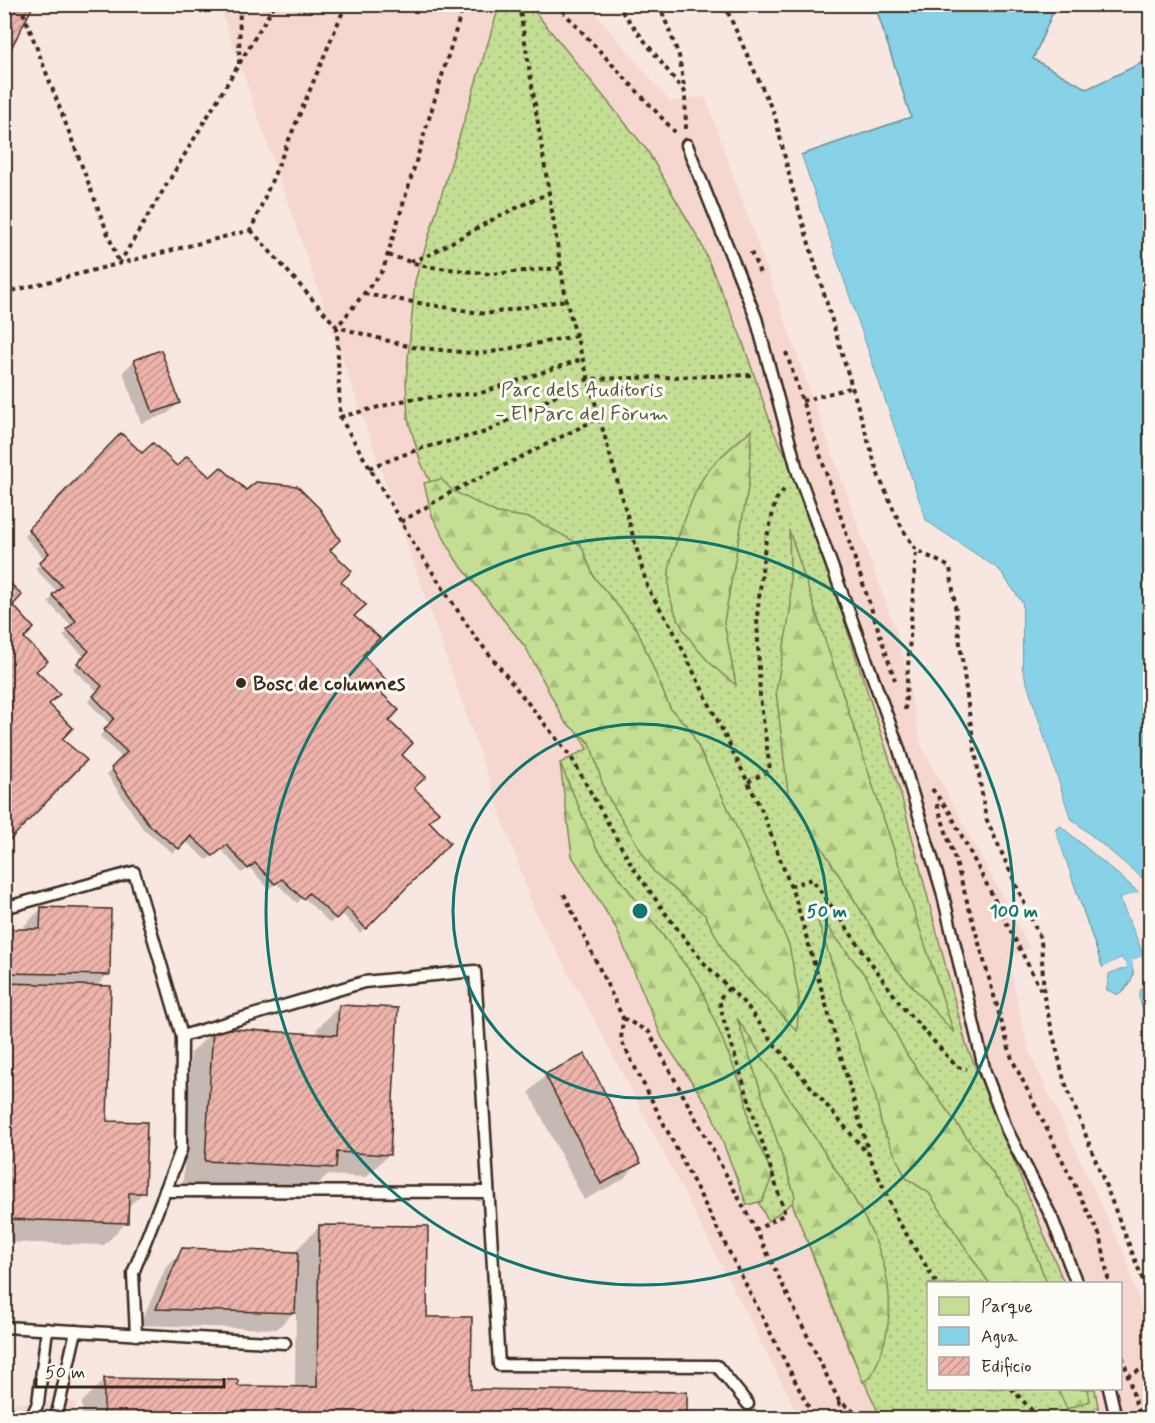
<svg xmlns="http://www.w3.org/2000/svg" width="1155" height="1423" viewBox="0 0 1155 1423" font-family="Mynerve,sans-serif">
<style>
.built{fill:#f5d7d0;fill-rule:evenodd}
.green{fill:url(#green-dots);stroke:#808459;stroke-width:1.5}
.forest{fill:url(#forest-firs);stroke:#808459;stroke-width:1.5}
.water{fill:#87d2e7;stroke:#698f97;stroke-width:1.5}
.pier{fill:#f8e6e0}
.shadow{fill:#0003}
.building{fill:url(#building-hatch);stroke:#3b2a1e;stroke-width:1.5}
.lines{fill:none;stroke-linecap:round;stroke-linejoin:round}
.lane-casing{stroke:#3b2a1e;stroke-width:15}
.path{stroke:#3b2a1e;stroke-width:4;stroke-dasharray:4.5 4.5;stroke-linecap:butt}
.lane{stroke:#fdfcf7;stroke-width:10}
.ring{fill:none;stroke:#0f766e;stroke-width:3}
.poi-dot{fill:#3b2a1e;stroke:#fdfcf7;stroke-width:2}
.labels{text-anchor:middle;stroke-width:6;stroke-linejoin:round;paint-order:stroke}
.park-label{font-size:21px;fill:#5d573c;stroke:#fdfcf7}
.poi-label{font-size:21px;font-weight:bold;fill:#3b2a1e;stroke:#fdfcf7;text-anchor:start}
.centre{fill:#0f766e;stroke:#fdfcf7;stroke-width:3}
.ring-label{font-size:18px;text-anchor:middle;font-weight:bold;fill:#0f766e;stroke:#fdfcf7;stroke-width:6;stroke-linejoin:round;paint-order:stroke}
</style>
<defs>
<pattern id="green-dots" width="8" height="8" patternUnits="userSpaceOnUse" patternTransform="scale(1.5)"><rect width="8" height="8" fill="#c4de94"/><path d="M2 2h.1M6 6h.1" fill="none" stroke="#a9bf7f" stroke-width="1.8" stroke-linecap="round"/></pattern>
<pattern id="forest-firs" width="22" height="20" patternUnits="userSpaceOnUse" patternTransform="scale(1.5)"><rect width="22" height="20" fill="#c4de94"/><path d="M5 1l3.5 6h-7zM16 11l3.5 6h-7z" fill="#a9bf7f"/></pattern>
<pattern id="building-hatch" width="6" height="6" patternUnits="userSpaceOnUse" patternTransform="scale(1.5)"><rect width="6" height="6" fill="#eeb4ab"/><path d="M-1 1l2-2M0 6l6-6M5 7l2-2" fill="none" stroke="#c2938b"/></pattern>
</defs>
<rect width="100%" height="100%" fill="#f8e6e0"/>
<filter id="ink" filterUnits="userSpaceOnUse"><feTurbulence type="fractalNoise" baseFrequency=".0167" numOctaves="2"/><feDisplacementMap in="SourceGraphic" scale="12" xChannelSelector="R" yChannelSelector="G"/><feConvolveMatrix kernelMatrix="1 2 1 2 8 2 1 2 1" color-interpolation-filters="sRGB"/></filter>
<g filter="url(#ink)">
<g class="built">
<path d="M219 5H589L670 102 705 96 901 646 921 745 1030 948 1008 958 1028 1049 1125 1255 1150 1339V1418H800L601 1032 535 912ZM928 1284H1120V1388H928Z"/>
<path d="M76 1402 74 1418H5L4 1403Z"/>
</g>
<path class="green" d="M531 7 647 150 700 241 741 337 773 430 787 458 818 541 900 791 966 1044 1064 1283 928 1284V1388L1095 1389 1100 1418H881L853 1358 792 1203 768 1221 653 991 560 763 587 749 512 612 459 540 421 463 408 419 406 381 415 281 498 10Z"/>
<g class="forest">
<path d="M752 429 749 482 724 622 736 685C702 660 664 618 669 572 671 554 678 536 685 519 691 502 699 480 712 466 723 453 739 441 752 429Z"/>
<path d="M441 479 453 491 497 513 531 518 581 545 594 577 637 629 670 708 689 728 727 806 789 945 799 997 797 1031 728 959 705 915 654 872 605 792 590 743 565 722 526 648 456 560 432 516 424 483Z"/>
<path d="M789 530 954 1033 897 969 788 793 776 691 791 606Z"/>
<path d="M560 763 596 847 699 983 744 1092 750 1127 773 1175 762 1201 747 1205 710 1109 662 1038 616 928 572 856Z"/>
<path d="M814 909 867 978 907 1055 1017 1207 1047 1283H989L929 1193 906 1178 882 1127 876 1098Z"/>
<path d="M737 1018C764 1059 790 1100 817 1141 866 1216 919 1287 870 1378L863 1382 792 1203 795 1196Z"/>
<path d="M1058 1389H1088L1090 1401 1067 1409Z"/>
</g>
<g class="water">
<path d="M875 5H1056L1033 59 1087 89 1150 59V885L1070 818 1022 669V603L999 570 926 521 801 155 911 117Z"/>
<path d="M1060 825 1140 893 1120 898 1150 969V1033L1138 995 1146 978 1143 957 1133 960C1135 977 1132 986 1117 995L1106 990 1109 973 1127 967 1121 958 1103 969 1055 830Z"/>
</g>
<g class="pier">
<path d="M798 155H801L926 521 999 570 1022 603V669L1070 818 1150 885V888L1067 819 1019 669V604L997 572 923 523Z"/>
<path d="M1059 822 1142 891 1141 895 1124 900 1150 961V969L1120 898 1139 892 1060 825 1055 829 1102 968 1121 958 1128 967 1109 973 1106 990 1117 995 1129 988 1134 973 1132 960 1143 956 1146 978 1138 995 1150 1036 1135 996 1143 977 1141 960 1136 962 1137 973 1131 990 1117 998 1103 991 1107 971 1123 965 1120 962 1104 971 1100 970 1052 830Z"/>
</g>
<g class="shadow">
<path d="M134 361 179 403 167 414 141 423 123 372Z"/>
<path d="M121 435 142 455 246 491 328 549 352 616 361 655 412 788 427 821 448 843 360 933 341 912 330 923 303 897 297 903 276 883 269 889 249 867 242 873 221 849 207 860 185 841 173 853 144 830 107 774 123 759 100 736 110 724 88 702 98 692 73 669 85 657 63 636 72 627 48 602 58 592 35 569 45 559 24 536Z"/>
<path d="M41 909 108 974 96 987 105 1122 143 1193 127 1208V1222L104 1245 4 1242V930L24 931V926Z"/>
<path d="M339 1006 388 1155 366 1177 327 1175 312 1190 183 1183 191 1053 214 1030 316 1036 317 1029Z"/>
<path d="M546 1075 639 1163 622 1180 584 1200 529 1092Z"/>
<path d="M320 1226 425 1318 470 1391 686 1393 685 1418H82V1402L105 1380 236 1388H295L296 1310 277 1329 140 1325 166 1267 183 1250 297 1253V1249Z"/>
</g>
<g class="building">
<path d="M17 4H34L4 62V9Z"/>
<path d="M161 350 180 403 153 413 134 360Z"/>
<path d="M121 433 142 453 153 443 177 466 187 456 210 477 221 467 246 490 256 482 297 486 320 509 340 540 330 550 352 571 341 582 366 605 354 616 380 638 363 655 386 680 377 689 399 710 389 721 413 743 402 755 426 777 414 788 439 812 429 821 450 843 366 929 347 908 336 919 309 893 303 899 282 879 275 884 255 863 248 869 227 845 213 856 191 836 179 849 149 825 111 768 127 752 104 730 114 718 93 696 102 686 77 663 89 651 67 630 76 621 52 595 62 586 39 563 49 553 28 529Z"/>
<path d="M4 577 22 595 13 605 34 628 24 638 48 661 36 671 60 694 49 704 73 728 62 739 87 760 4 846Z"/>
<path d="M41 907 111 909 110 975 4 973V929H40Z"/>
<path d="M4 983 111 986 107 1121 147 1122 145 1193H129L128 1223 4 1219Z"/>
<path d="M339 1005 398 1008 390 1155 337 1152 336 1168 205 1161 213 1028 337 1035Z"/>
<path d="M585 1054 641 1163 601 1184 545 1074Z"/>
<path d="M319 1225 428 1226 427 1317H472L471 1389 687 1392V1418H104V1378L238 1380V1386L317 1387Z"/>
<path d="M182 1248 298 1252 295 1313 156 1309Z"/>
</g>
<g class="lines">
<g class="lane-casing">
<g id="lane">
<path d="M687 145 756 318 798 473 898 746 942 891 985 1072 1007 1130 1052 1218 1077 1284"/>
<path d="M4 908 134 872 182 1036 181 1150 133 1273 136 1335"/>
<path d="M182 1036 364 982 475 971 499 1365 717 1366 748 1404"/>
<path d="M165 1191 488 1192"/>
<path d="M4 1327 285 1343"/>
<path d="M1109 1388 1116 1418"/>
<path d="M31 1418 38 1403 47 1329"/>
<path d="M56 1418 76 1331"/>
</g>
</g>
<g class="path">
<path d="M20 4 119 263"/>
<path d="M519 4 566 300 648 589 672 628 762 811 796 901 870 1157 897 1219 937 1284"/>
<path d="M556 4 675 132"/>
<path d="M616 4 685 93 686 129"/>
<path d="M659 4 679 56 685 93"/>
<path d="M724 4 775 116 792 187 879 477 902 528 916 550 950 567 970 720 986 818 1041 940 1044 997 1064 1080 1150 1298"/>
<path d="M239 64 240 4"/>
<path d="M251 230 337 327 383 270 462 10 467 4"/>
<path d="M751 252 760 273"/>
<path d="M388 255 424 266 490 274 560 268"/>
<path d="M410 261 427 256 499 216 549 193"/>
<path d="M119 264 275 4"/>
<path d="M4 293 251 230 346 4"/>
<path d="M364 294 486 314 566 300"/>
<path d="M576 336 481 354 411 347 337 327 340 417 414 544 473 634 571 757 632 866 666 914 703 962 748 1007 771 1040 868 1154"/>
<path d="M786 352 895 680"/>
<path d="M802 401 853 387"/>
<path d="M340 417 410 399 481 393 582 359"/>
<path d="M369 468 419 449 486 432 588 379 755 375"/>
<path d="M401 522 453 491 599 418"/>
<path d="M905 710 916 550"/>
<path d="M748 782 770 770 760 697 757 616 765 545 776 500 786 487"/>
<path d="M932 789 949 811 1043 994"/>
<path d="M937 804 957 866 1012 1059 1101 1238 1109 1284"/>
<path d="M790 886 812 879 901 1005 957 1067 967 1069"/>
<path d="M564 894 623 1018 621 1040 814 1418"/>
<path d="M729 988 719 999 723 1018 785 1214 756 1230"/>
<path d="M623 1018 649 1032 756 1230 839 1401 863 1418"/>
<path d="M1120 1348 1140 1418"/>
<path d="M1127 1376 1150 1366"/>
<path d="M1011 1388 1039 1418"/>
<path d="M839 1402 840 1418"/>
</g>
<use href="#lane" class="lane"/>
</g>
</g>
<g class="ring">
<circle cx="640" cy="911" r="187"/>
<circle cx="640" cy="911" r="374"/>
</g>
<circle class="poi-dot" cx="241" cy="683" r="6"/>
<g class="labels">
<g class="park-label">
<text x="582" y="396">Parc dels Auditoris<tspan x="582" dy="24">- El Parc del Fòrum</tspan></text>
</g>
<g class="poi-label">
<text x="253" y="690">Bosc de columnes</text>
</g>
</g>
<circle cx="640" cy="911" r="9" class="centre"/>
<g class="ring-label">
<text x="827" y="917">50 m</text>
<text x="1014" y="917">100 m</text>
</g>
<rect width="1155" height="1423" fill="none" stroke="#fdfcf7" stroke-width="24"/>
<rect x="12" y="12" width="1131" height="1399" fill="none" stroke="#3b2a1e" stroke-width="2" filter="url(#ink)"/>
<rect x="927" y="1282" width="195" height="108" fill="#fdfcf7" stroke="#afa8a0" stroke-width="1.5"/>
<rect x="939" y="1297" width="30" height="18" fill="#c4de94" stroke="#afa8a0" stroke-width="1.5"/>
<text x="981" y="1312" font-size="18" fill="#3b2a1e">Parque</text>
<rect x="939" y="1327" width="30" height="18" fill="#87d2e7" stroke="#afa8a0" stroke-width="1.5"/>
<text x="981" y="1342" font-size="18" fill="#3b2a1e">Agua</text>
<rect x="939" y="1357" width="30" height="18" fill="url(#building-hatch)" stroke="#afa8a0" stroke-width="1.5"/>
<text x="981" y="1372" font-size="18" fill="#3b2a1e">Edificio</text>
<path d="M36 1378v9h188v-9" fill="none" stroke="#3b2a1e" stroke-width="3"/>
<text x="45" y="1378" font-size="18" fill="#3b2a1e" stroke="#fdfcf7" stroke-width="4.5" paint-order="stroke">50 m</text>
</svg>
